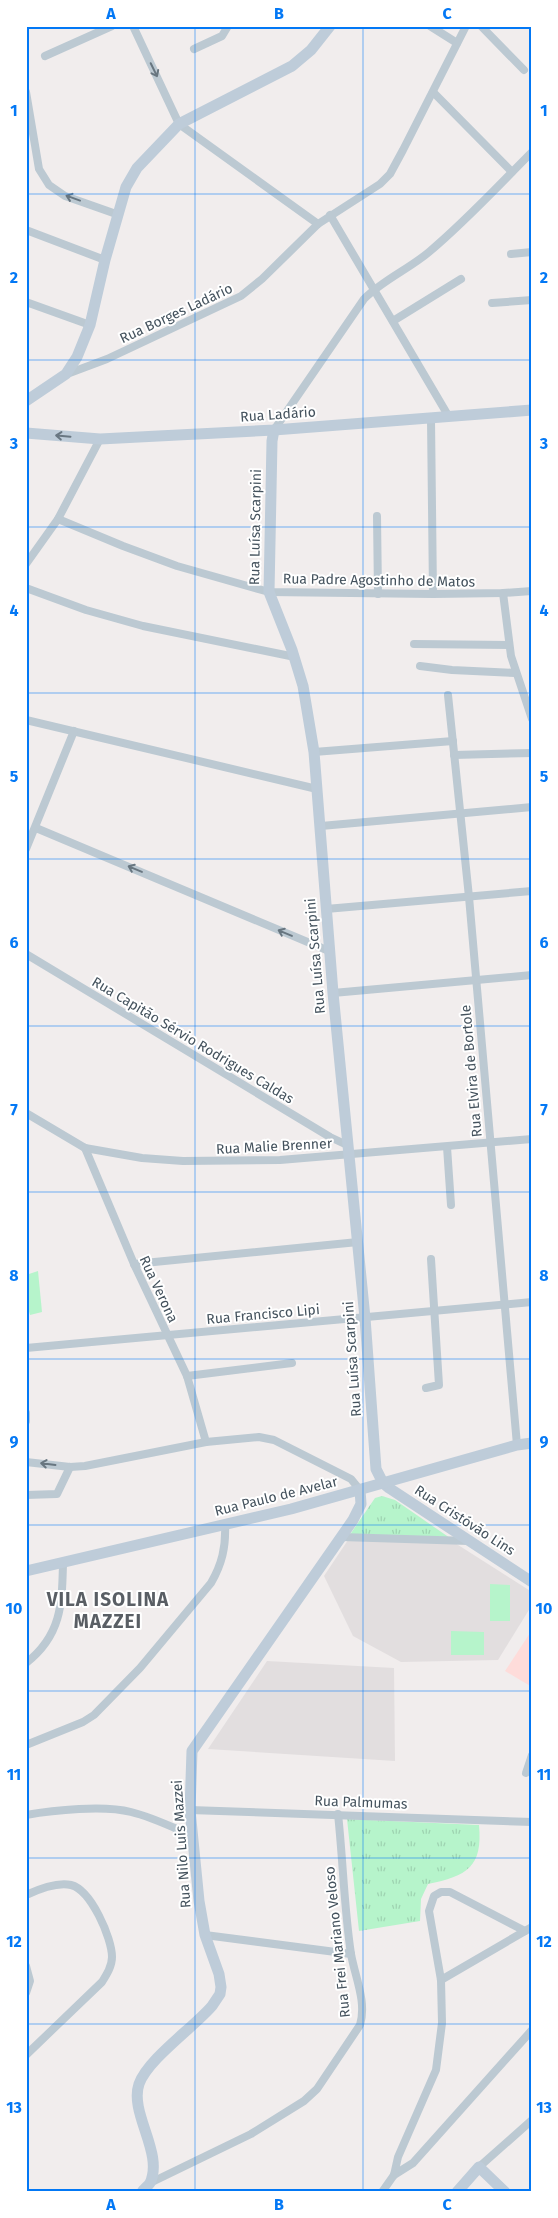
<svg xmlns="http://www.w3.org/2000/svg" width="558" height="2218" viewBox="0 0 558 2218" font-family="'Fira Sans',sans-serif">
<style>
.education{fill:#e2dedf}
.medical{fill:#fedcda}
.park{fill:url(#park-tufts)}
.pitch{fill:#b6f4cb}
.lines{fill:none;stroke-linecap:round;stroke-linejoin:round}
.street{stroke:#bcc9d2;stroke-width:8}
.secondary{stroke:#beccd9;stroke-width:11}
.oneway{stroke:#687680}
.oneway2{stroke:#697782}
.grid{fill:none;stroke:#0378f5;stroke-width:1;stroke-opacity:0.55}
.labels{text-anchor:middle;stroke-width:4;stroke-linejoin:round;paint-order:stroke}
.street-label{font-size:14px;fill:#44525d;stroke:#fff}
.district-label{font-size:19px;font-weight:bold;letter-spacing:1px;fill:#595e64;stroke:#fff}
.neatline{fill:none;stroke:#0378f5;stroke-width:2}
.grid-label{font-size:16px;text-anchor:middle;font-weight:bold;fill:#0378f5}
</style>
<defs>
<pattern id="park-tufts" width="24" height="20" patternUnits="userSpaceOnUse" patternTransform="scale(1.25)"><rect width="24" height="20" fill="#b6f4cb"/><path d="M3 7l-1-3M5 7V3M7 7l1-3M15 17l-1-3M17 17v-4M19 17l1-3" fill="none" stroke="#9ed3b1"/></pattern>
</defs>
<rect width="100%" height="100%" fill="#f1eded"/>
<g class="education">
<path d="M348 1540 455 1543 532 1592V1605L498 1660 401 1662 353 1636 324 1576Z"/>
<path d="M267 1661 394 1668 395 1761 208 1749Z"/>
</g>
<path class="medical" d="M532 1630V1687L505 1671Z"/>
<g class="park">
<path d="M382 1496 395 1500 450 1538 349 1536 375 1498Z"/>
<path d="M347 1819 479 1825C483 1867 467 1876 428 1884L421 1899 420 1921 359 1931Z"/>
</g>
<g class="pitch">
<path d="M38 1271 42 1312 30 1315 26 1301V1275Z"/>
<path d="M490 1584 510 1585V1621H490Z"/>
<path d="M451 1631 484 1632V1655H451Z"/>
</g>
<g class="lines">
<g class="street">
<path d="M133 26 179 124 318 224"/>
<path d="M430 26 457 43"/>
<path d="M481 26 524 70"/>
<path d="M194 49 222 36 228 26"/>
<path d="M45 56 112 26"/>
<path d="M26 92 39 169 49 185 65 196 119 215"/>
<path d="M433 92 512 172"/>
<path d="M330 215 449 417"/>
<path d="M26 230 105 260"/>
<path d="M511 254 532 252"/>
<path d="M26 302 90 325"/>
<path d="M492 303 532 300"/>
<path d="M393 321 461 279"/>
<path d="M67 374 107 359 241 296 262 279 318 224 380 184 390 174 403 150 466 26"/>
<path d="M431 419 433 594"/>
<path d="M274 430 364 299C383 280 409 269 429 252 466 221 498 186 532 152"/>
<path d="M377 516 378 594"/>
<path d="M58 519 123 546 177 566 269 592 433 594 503 593 532 591"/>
<path d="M26 564 58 519 100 439"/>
<path d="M26 588 86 610 143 626 295 657"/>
<path d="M503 593 511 656 532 719"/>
<path d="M414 644 509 645"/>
<path d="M420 666 452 670 516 673"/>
<path d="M448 695 469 897 517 1445"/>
<path d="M26 720 317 789"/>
<path d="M314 752 453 741"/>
<path d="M454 755 532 753"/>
<path d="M321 826 532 807"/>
<path d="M36 828 329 951"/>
<path d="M26 849 74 731"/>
<path d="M326 909 532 891"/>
<path d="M26 954 330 1137 347 1145"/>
<path d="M333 993 532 975"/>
<path d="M26 1113 85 1148 142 1158 183 1161 280 1160 532 1139"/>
<path d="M447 1147 451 1205"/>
<path d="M85 1148 134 1264 187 1376 206 1442"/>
<path d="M134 1264 358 1242"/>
<path d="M26 1348 532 1302"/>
<path d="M187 1376 292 1363"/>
<path d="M426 1388 439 1385 431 1259"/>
<path d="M26 1413V1421"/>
<path d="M26 1462 70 1467 85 1466 206 1442 259 1437 274 1440 351 1479 360 1490"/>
<path d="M26 1495 57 1494 70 1467"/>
<path d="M341 1537 469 1541"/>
<path d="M26 1663C62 1635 62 1603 63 1563"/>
<path d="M26 1745 83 1722 94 1715 140 1668 211 1583C222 1564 226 1547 225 1525"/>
<path d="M526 1773 532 1755"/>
<path d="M190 1810 532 1822"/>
<path d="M26 1815C54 1810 104 1805 131 1812 152 1817 172 1827 193 1836"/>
<path d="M26 1895C39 1889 58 1882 71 1885 91 1890 112 1938 112 1957 112 1966 107 1974 102 1982L26 2055"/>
<path d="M205 1935 351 1954"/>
<path d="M26 1966 30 1981 26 1993"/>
<path d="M441 1980 532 1927"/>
<path d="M479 2167 532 2120"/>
<path d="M394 2175 413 2163 532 2030"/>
<path d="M150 2183 251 2134 304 2101 317 2089 360 2025C367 2002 355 1977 351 1954 344 1908 343 1860 338 1814"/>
<path d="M382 2192 394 2175 398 2157 436 2070 442 2023 441 1980 429 1911 434 1896 441 1892H450L525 1931"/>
</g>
<g class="secondary">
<path d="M26 401 66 374 77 357 90 325 105 260 126 187 137 168 179 124 292 66 311 50 330 26"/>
<path d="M274 430 272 441 269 592 292 650 303 686 314 752 333 993 365 1318 376 1469 383 1483 389 1488 532 1582"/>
<path d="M26 433 100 439 274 430 532 410"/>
<path d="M26 1571 291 1509 517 1445 532 1443"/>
<path d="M142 2192C144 2189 148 2186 150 2183 164 2153 129 2113 139 2084 148 2059 193 2028 212 2006L220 1994 221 1987 219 1974 205 1935 199 1901 190 1810 192 1751 353 1520 361 1504 360 1490"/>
<path d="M457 2192 479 2167 505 2192"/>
</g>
</g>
<defs><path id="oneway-shaft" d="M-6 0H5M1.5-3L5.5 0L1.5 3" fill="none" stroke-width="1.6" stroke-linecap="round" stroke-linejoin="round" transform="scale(1.25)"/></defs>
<g class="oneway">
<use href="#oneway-shaft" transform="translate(154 70) rotate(64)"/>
<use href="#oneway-shaft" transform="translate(73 198) rotate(-160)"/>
<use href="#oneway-shaft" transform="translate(135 869) rotate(-157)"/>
<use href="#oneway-shaft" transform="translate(285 933) rotate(-157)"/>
<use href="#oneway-shaft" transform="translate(48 1464) rotate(-173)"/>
</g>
<use class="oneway2" href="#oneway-shaft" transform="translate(63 436) rotate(-175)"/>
<path class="grid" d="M195 26V2192M363 26V2192M26 194H532M26 360H532M26 527H532M26 693H532M26 859H532M26 1026H532M26 1192H532M26 1359H532M26 1525H532M26 1691H532M26 1858H532M26 2024H532"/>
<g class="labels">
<g class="street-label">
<text transform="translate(176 313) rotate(-25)" y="5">Rua Borges Ladário</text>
<text transform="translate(278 414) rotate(-4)" y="5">Rua Ladário</text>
<text transform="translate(255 527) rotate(-89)" y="5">Rua Luísa Scarpini</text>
<text transform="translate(379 580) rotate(1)" y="5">Rua Padre Agostinho de Matos</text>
<text transform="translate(315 956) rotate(-95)" y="5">Rua Luísa Scarpini</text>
<text transform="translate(193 1040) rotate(31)" y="5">Rua Capitão Sérvio Rodrigues Caldas</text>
<text transform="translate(471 1071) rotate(-95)" y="5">Rua Elvira de Bortole</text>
<text transform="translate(274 1146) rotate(-3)" y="5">Rua Malie Brenner</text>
<text transform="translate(159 1289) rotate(65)" y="5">Rua Verona</text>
<text transform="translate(263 1314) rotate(-5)" y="5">Rua Francisco Lipi</text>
<text transform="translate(352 1359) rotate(-94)" y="5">Rua Luísa Scarpini</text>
<text transform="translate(276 1496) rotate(-14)" y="5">Rua Paulo de Avelar</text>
<text transform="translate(465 1520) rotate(33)" y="5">Rua Cristóvão Lins</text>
<text transform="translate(361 1802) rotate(2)" y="5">Rua Palmumas</text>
<text transform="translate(181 1844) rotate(-94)" y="5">Rua Nilo Luis Mazzei</text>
<text transform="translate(337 1942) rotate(-96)" y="5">Rua Frei Mariano Veloso</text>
</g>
<g class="district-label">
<text x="108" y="1606">VILA ISOLINA<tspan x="108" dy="22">MAZZEI</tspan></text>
</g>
</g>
<rect width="558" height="2218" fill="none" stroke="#ffffff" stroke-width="55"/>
<rect x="28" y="28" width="502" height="2162" class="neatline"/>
<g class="grid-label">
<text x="111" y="19">A</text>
<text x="279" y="19">B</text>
<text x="447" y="19">C</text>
<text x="14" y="116">1</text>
<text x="544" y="116">1</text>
<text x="14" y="283">2</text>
<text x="544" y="283">2</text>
<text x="14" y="449">3</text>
<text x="544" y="449">3</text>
<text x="14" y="616">4</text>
<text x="544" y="616">4</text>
<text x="14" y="782">5</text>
<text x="544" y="782">5</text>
<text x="14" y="948">6</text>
<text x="544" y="948">6</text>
<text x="14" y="1115">7</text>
<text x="544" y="1115">7</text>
<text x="14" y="1281">8</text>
<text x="544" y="1281">8</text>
<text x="14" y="1447">9</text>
<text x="544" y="1447">9</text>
<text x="14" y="1614">10</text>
<text x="544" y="1614">10</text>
<text x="14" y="1780">11</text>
<text x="544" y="1780">11</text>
<text x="14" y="1947">12</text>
<text x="544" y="1947">12</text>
<text x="14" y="2113">13</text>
<text x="544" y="2113">13</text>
<text x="111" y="2210">A</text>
<text x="279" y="2210">B</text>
<text x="447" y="2210">C</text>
</g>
</svg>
